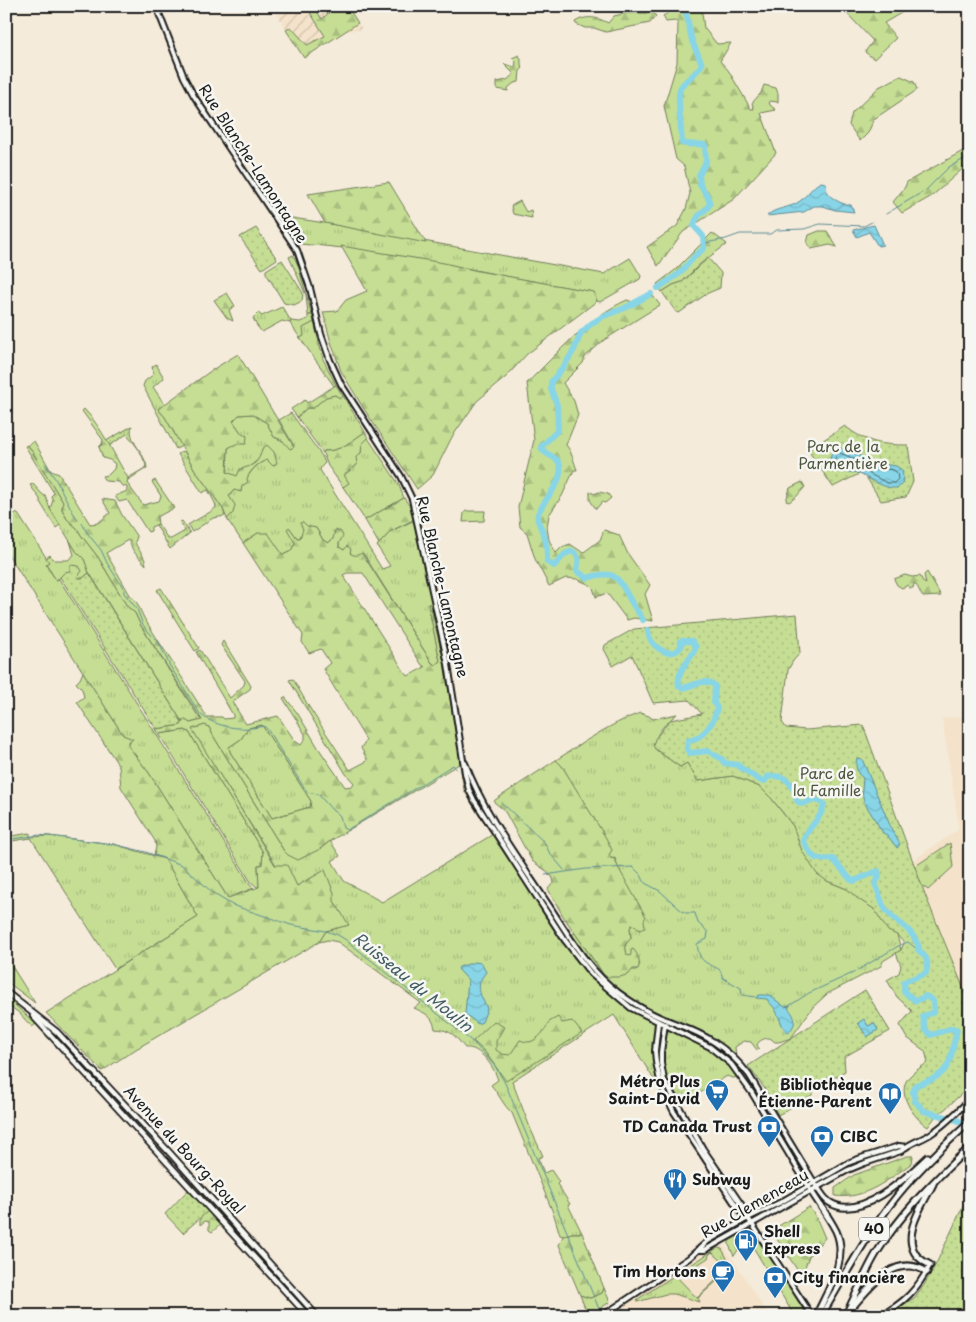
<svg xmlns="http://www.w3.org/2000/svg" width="976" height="1322" viewBox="0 0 976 1322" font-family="'Playpen Sans',sans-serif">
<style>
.built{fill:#f4e3ca}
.industrial{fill:url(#industrial-furrows)}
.grass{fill:url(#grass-tufts);stroke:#707d58}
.forest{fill:url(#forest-firs);stroke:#707d58;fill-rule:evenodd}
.park{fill:url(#park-dots);stroke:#707d58}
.water{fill:url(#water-waves);stroke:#5d8b96}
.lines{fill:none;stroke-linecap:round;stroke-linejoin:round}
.shore{stroke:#47666d;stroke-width:1}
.stream{stroke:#5d8b96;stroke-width:1}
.river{stroke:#88d5e7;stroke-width:6}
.minor-casing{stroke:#1c1c1c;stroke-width:8}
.major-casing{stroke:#1c1c1c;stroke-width:8}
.highway-casing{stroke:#1c1c1c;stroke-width:9}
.minor{stroke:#f6f6f2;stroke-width:4}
.major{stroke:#f6f6f2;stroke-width:4.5}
.highway{stroke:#f6f6f2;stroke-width:5}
.labels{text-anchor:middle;stroke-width:5;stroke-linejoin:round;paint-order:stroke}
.shield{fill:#f6f6f2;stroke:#5d5d5c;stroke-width:1}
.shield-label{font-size:14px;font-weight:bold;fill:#1c1c1c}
.street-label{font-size:15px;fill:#1c1c1c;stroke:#f6f6f2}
.park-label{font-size:15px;fill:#4f5640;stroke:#f6f6f2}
.poi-label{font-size:15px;font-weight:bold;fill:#1c1c1c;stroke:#f6f6f2;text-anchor:end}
.water-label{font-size:16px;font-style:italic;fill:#425d63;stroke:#f6f6f2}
</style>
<defs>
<pattern id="industrial-furrows" width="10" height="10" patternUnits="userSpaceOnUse" patternTransform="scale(1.25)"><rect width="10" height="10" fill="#f4e3ca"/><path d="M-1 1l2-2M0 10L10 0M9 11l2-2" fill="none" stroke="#d1c2ad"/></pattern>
<pattern id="grass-tufts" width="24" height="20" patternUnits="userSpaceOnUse" patternTransform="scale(1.25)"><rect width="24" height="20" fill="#c5de94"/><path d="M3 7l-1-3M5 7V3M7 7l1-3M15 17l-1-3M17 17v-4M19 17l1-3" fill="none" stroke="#a9be7f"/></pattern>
<pattern id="forest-firs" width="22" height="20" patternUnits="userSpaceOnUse" patternTransform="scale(1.25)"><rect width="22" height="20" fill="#c5de94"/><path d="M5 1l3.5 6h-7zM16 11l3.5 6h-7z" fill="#a9be7f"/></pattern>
<pattern id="park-dots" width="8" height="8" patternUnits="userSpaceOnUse" patternTransform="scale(1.25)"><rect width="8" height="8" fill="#c5de94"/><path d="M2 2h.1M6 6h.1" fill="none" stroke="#a9be7f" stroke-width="1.8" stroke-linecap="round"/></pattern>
<pattern id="water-waves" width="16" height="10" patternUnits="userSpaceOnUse" patternTransform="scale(1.25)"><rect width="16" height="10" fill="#88d5e7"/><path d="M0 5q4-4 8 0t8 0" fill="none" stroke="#75b6c6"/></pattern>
</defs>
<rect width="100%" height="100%" fill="#f5ebda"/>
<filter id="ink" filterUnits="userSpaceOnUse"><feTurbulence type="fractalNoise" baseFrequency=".02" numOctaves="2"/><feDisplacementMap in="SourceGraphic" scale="10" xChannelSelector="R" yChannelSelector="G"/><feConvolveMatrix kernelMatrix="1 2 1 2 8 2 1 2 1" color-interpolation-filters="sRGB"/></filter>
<g filter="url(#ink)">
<g class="built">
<path d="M970 716V1004L926 897 913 860 959 829 942 718Z"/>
<path d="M720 1239 769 1316H602L689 1258Z"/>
</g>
<path class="industrial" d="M272 6H348L362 29 341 32 304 57Z"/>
<g class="grass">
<path d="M279 216 325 223 604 274 630 258 641 276 640 279 600 302 597 301 593 292C556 285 518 279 480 271 419 259 361 248 299 244Z"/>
<path d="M293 255 298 265 312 315H308L306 295 289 257Z"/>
<path d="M282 307 291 321 290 323 282 321 262 332 257 326 253 318 258 313 262 316Z"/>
<path d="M314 322 323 359 336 385 334 386 300 338 303 336 302 328Z"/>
<path d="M156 364 164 378 153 387 165 405 158 409 165 417 182 446 176 449 143 386 145 381 154 374 152 367Z"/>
<path d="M335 395 340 398 343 396 365 432C351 441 340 452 324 451L323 453 297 417 307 408H313L326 397Z"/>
<path d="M291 413 322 456 325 463 321 467 320 470 382 569 390 566 377 546 391 531 415 520 447 664 463 776 466 789 479 813 478 814 464 790 460 765 459 764 460 760 444 662 430 604H428L440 661 435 665 432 663 363 553 356 556 352 555 347 547 344 550 339 547V543L333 539 328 543 323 540 316 528 303 529 300 538H297L289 527 295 543 291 551 283 555 258 533 243 543 227 519 233 513 229 496 234 490 242 486C249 475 253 465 267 460L262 449 260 458 237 477 227 472 228 448 247 436 242 434 233 421 239 415 252 414 267 423 274 437 294 446 279 420Z"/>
<path d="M132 426C127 440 146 454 147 468L128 480V478L145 468 146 465 140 451 127 434 109 446 106 441Z"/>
<path d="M368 438 398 483 404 498 365 520 343 487 348 483 344 475 357 465 355 457 361 453 362 444Z"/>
<path d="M28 445 63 502 62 509 67 519 77 528 81 535 98 557 127 606 135 613 141 626 198 716 202 720 190 723 184 720 182 722 87 569 84 559 76 551 50 509 53 500 51 496 54 493 25 446Z"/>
<path d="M184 451 195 470 223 509 225 516 213 518 192 532 188 525C195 520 211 513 216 507L215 503 208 490 202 493 178 454Z"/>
<path d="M11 513 18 514 49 562 46 565 56 580 59 579 250 884 254 888 228 898 149 773 129 747V742L132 740 123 735 6 551V516Z"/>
<path d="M182 521 190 533 170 549 156 525 158 524 168 539H171L185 531 180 522Z"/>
<path d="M640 713 649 716 653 719 677 714C665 724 654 733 655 749L680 767 687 763 698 781 733 776 760 787 772 799 793 826 827 881 847 889 874 909 897 935 901 950 883 961 881 966 827 994 813 1007 791 1038 779 1042H775L770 1038C765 1038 759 1040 757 1045L759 1049 757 1050 751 1042 744 1041 735 1047 736 1059 713 1041 677 1023 676 1030C702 1043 723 1054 742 1077L732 1078 727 1076 684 1103 674 1112 614 1015 512 1081 531 1130 543 1156 538 1158 544 1173 551 1170 559 1182 557 1184 570 1204 568 1205 582 1233H572L563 1236 560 1235 554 1215 512 1113C503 1105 499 1094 491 1085L498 1080C494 1067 480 1046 465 1048 455 1036 452 1030 435 1029 433 1016 425 1013 414 1008L421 1003 338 942 328 940 319 942 326 931 348 925 333 901 324 871 297 886 276 865 191 729 205 725 209 727 214 737 284 851 288 855 320 849 330 841 340 856 332 861 344 881 382 902 495 833 564 938 575 933 600 970H636L640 964 632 954 630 956 626 955C626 945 623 946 631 938L630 928 632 925 636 926 615 858 612 859 609 855 610 851 562 766 556 760C583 743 609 724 640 713Z"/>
<path d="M262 725 311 801 310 807 272 818 230 752 229 747 241 739 248 728Z"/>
<path d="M185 730 189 732 263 852 262 865H258L259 887H257L251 882 159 734Z"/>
<path d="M30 833V837L49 836 113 844 165 859 198 917 115 969 31 838 6 842V837Z"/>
<path d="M6 957 35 1003 6 981Z"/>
<path d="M6 997 36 1024 32 1027 18 1012 6 1004Z"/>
<path d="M747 1231C758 1233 797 1299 805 1312L798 1316H790L792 1312 750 1242 740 1241 737 1244 738 1250 734 1256 729 1245V1241Z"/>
<path d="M717 1248 722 1249 728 1260 724 1263 712 1252 709 1255 708 1258 683 1274 680 1272Z"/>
<path d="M731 1264 733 1270 729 1274 727 1272 698 1298 700 1302 674 1294H666L637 1302 638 1299 675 1275 697 1298 727 1270 726 1268Z"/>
<path d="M604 1288 610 1302 588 1316 580 1295 590 1298 602 1293Z"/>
</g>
<g class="forest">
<path d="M306 6H313L322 19 334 8 332 6H347L358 23 304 58 286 30 291 27 307 45 325 36Z"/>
<path d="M675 6H701L704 28 717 44 731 43 720 61 728 70 751 109H754L752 103 761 93 764 85 776 88 778 93V102L769 101 770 105 776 110 761 113 776 153 734 199 683 232 658 266 647 247 677 226 686 209 690 193 684 166 676 159 664 106 677 63 678 23 675 21 666 22 663 16 674 9Z"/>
<path d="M840 6H913L884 23 896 38 874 59 865 52 873 41Z"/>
<path d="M627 13H653L656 16 650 23 606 32 594 28H585L576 24 575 22C586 15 597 17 608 23L614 16Z"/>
<path d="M519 55 521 59V66L523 68 520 71 519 82 514 83 508 88V91L497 89V82L507 80 514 74 504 64 515 67 516 62 512 58Z"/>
<path d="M901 76 914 82 917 90 874 119 868 133 860 141 849 125 852 113 879 87Z"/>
<path d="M970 147V164L967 165 932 196 902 213 893 202 905 187 907 182Z"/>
<path d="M389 182 426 243 325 223 308 194Z"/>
<path d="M520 201 526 212 531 210 532 218 513 214 511 206Z"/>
<path d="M819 231H827L837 247 830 245 811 249 807 243 809 235Z"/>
<path d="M712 233 727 244 700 264 682 282 673 285 662 292 657 284 674 271Z"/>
<path d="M341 246 444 263 478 271 594 292 597 301 527 354 506 377 477 401 452 437 433 475 417 489 364 409 341 371 330 339 323 312 337 311 346 300 367 291Z"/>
<path d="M227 293 235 306 229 310 233 321 227 318 214 300Z"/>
<path d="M652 295 660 305 604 340 585 357 583 363 563 383 574 401 578 415 566 445C571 450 574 462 577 470H574L562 496 549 515 547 527 549 540 556 553 562 547 570 544 582 552H584L600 540 604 530 619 535 628 554 650 585 645 594 653 621 634 618 627 620 607 593 596 597 593 588 590 585 577 579 566 578 549 586 535 559 527 533 520 527 518 507 534 440 527 383C558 353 587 318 627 300L636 303Z"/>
<path d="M308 315H312L314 322 303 328 304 336 300 338 290 323 291 321 300 322 308 319Z"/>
<path d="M238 354 294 447 290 449 282 440 274 437 267 423 252 414 239 415 233 421 242 434 247 436 246 444H236L228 448 227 472 237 476 240 469C254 466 259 462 262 449L267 445 274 452 277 463 273 466 267 460C258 463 250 470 247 479L248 482 242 486 241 492 234 490 229 496 235 505 233 513 227 519 223 509 195 470 165 417 158 409 212 370Z"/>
<path d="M336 385 343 396 340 398 335 395 326 397 313 408H307L297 417 291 409 305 400 307 403Z"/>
<path d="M84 409C102 427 115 457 128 478L127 483 143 505 159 501 161 496 152 482 155 480 174 508 157 517 158 524 151 527V531L148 532 127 500 119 502 115 496 127 491V487L122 486 119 482 105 481 102 476 108 475 114 469 115 464 110 460 103 458 99 447 102 444 103 440 82 411Z"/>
<path d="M365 432 368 438 362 444 361 453 356 457 357 465 344 475 349 483 343 487 328 466 323 453 324 451C340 452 351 441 365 432Z"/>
<path d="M34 441 51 471 59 474 90 524 98 523 110 513 102 499 115 501 122 515 137 537 135 542C138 551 145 555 146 565L134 552 128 540 106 553 130 595 137 603 144 618 207 717H222L224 719 233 718V715L196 652 200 650 230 698 244 685 245 681 221 645 223 641 251 686 250 689 232 702 246 724 278 716 295 741 301 745 305 739V734L283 698 285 697 298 714 319 749 345 787 352 786 354 783 346 774 289 680 293 679 309 707 350 770 367 761V759L361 748 366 740 323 669 330 663 321 649 309 653 302 642 303 635 243 543 258 533H268L283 555 291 551 295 543 287 529 289 527 297 538H300L303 529 300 523 303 522 307 526 316 528 323 540 328 543 333 539 335 530 341 532 343 536 339 543V547L344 550 347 546 351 549 350 553C355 557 358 555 362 553L432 663 435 665 440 661 428 604H430L444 662 460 760 459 764 330 841 320 849 298 860 288 855 284 851 214 737 209 727 205 725 192 729 275 865H287L297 886 325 870 334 893V901L349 925 326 931 319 942 136 1049 102 1071 46 1013 198 917 165 859 154 855 156 847 155 841 121 787 119 766 77 702 84 697 82 689 76 683 80 679 83 672 123 735 133 739 129 742V747L149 773 228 898 259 887 258 865H262L263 852 189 732 185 730 159 734 156 729 181 725 184 719 190 723 202 720 141 626 135 613 127 606 98 557 81 535 77 528 67 519 62 509 63 502 28 445ZM347 573H363L422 665 425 667 408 676 404 671 343 575ZM262 725 311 801 310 807 272 818 230 752 229 747 241 739 248 728Z"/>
<path d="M802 482 805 487 796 497 789 502 786 501 790 488Z"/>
<path d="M33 484 41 493 46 497 50 509 60 525 56 528 40 502V499L30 485Z"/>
<path d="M590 492 593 493 594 494 599 492 608 494 611 498 605 503 602 502 596 509 590 500Z"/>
<path d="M404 498 411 508 413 520 391 531 379 544 365 520Z"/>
<path d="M466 511H485L484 521 463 522 464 513Z"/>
<path d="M70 541 76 551 84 559 89 573 83 578H79L70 571 56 580 46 564 49 562 46 558 50 555 54 560H68L74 555Z"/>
<path d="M927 572 941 596 923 597C919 592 919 587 914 583L913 588H910L908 585 902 588 897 585 894 579 905 575 912 577 920 576 924 583 926 584 924 575Z"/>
<path d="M161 588 199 648 195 651 157 590Z"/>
<path d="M556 760 562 766 606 838 612 850 609 855 612 859 614 858 619 869 646 917 644 920 645 928 639 930 636 926 632 925 630 928 631 938 625 945 627 955 630 956 631 954V950L633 949C638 954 641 962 638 969H633L629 974 620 977H608L604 975 563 916 548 889 554 882 552 876 548 875V872L532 861 504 810 494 802 495 800Z"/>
<path d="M950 843 953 867 928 890 914 879 911 869Z"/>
<path d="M558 1017 562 1023 572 1021 582 1033 506 1081 485 1052 473 1041 494 1021 504 1027 496 1041V1050L502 1054 510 1055 520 1040C523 1041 526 1042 529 1042 537 1041 547 1029 549 1022Z"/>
<path d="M907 1156H913L912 1163C889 1179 865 1200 835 1196V1188L854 1175Z"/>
<path d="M809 1207 816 1217 825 1238 809 1256 805 1267 801 1270 802 1274H800L775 1236 777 1227Z"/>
<path d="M206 1209 220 1225 212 1232 209 1230V1222L205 1221 200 1225V1216Z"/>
<path d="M572 1233H582L604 1288 602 1293 590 1298 580 1295 559 1245 563 1236Z"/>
</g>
<g class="park">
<path d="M256 228 277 259 262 269 240 237Z"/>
<path d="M708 258 721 273 720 288 708 293 679 313 676 312 662 292 673 285 682 282Z"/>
<path d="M282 260 303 293 302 301 294 305 284 303 266 273V270Z"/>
<path d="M845 426C866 443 882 445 908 445L913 482 906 497 881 501 863 472 833 487 808 450Z"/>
<path d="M70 565 79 566 82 571 78 576 79 578H83L89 573 182 722 181 725 156 729 60 577 65 572 70 571Z"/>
<path d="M797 614 800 653 793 661 788 670 782 722 786 728 806 730 863 725 926 897 970 1004V1086L944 1110 938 1113 928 1127C914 1118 895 1093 909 1077 914 1071 922 1067 928 1062L925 1051 906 1037 900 1025 912 1011 897 997 887 980 899 973 901 966 896 953 901 950 904 943 897 935 888 931 874 909 858 899 847 889 827 881 817 874 802 851 793 826 772 799 760 787 733 776 698 781 687 763 680 767 655 749 653 745 655 739 670 720 702 714 689 700 653 703 632 655 613 666 604 649 605 645 634 629Z"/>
<path d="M865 990 890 1031 844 1057 845 1071 815 1089 812 1095 778 1115 765 1089 748 1066Z"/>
<path d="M189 1189 208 1211 183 1233 165 1214Z"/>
<path d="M970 1191V1316H885L914 1298 924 1285 936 1264Z"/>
</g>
<g class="water">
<path d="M821 182 826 183 827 193C833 199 842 205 851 205L854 212 835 210 823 206H814L804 212 767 216C775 207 790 209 800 201 807 196 812 186 821 182Z"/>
<path d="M874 225 883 245 878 246 869 232 857 237 853 230Z"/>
<path d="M838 447 863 457 867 462 896 466 902 470C909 506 870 478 857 473 850 471 840 474 834 470 825 465 831 451 838 447Z"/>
<path d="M857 758 862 759 892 830 900 844 897 848 887 835 883 833 864 802 862 791 863 778C856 774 855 765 857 758Z"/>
<path d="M475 962 481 963 486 972C484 975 481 978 480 982 477 993 484 1000 487 1009L482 1022 478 1024 465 1014 468 980 458 969 459 967Z"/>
<path d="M759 995H769L785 1007 789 1006 788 1008C796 1017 797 1023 789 1032H786C781 1025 779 1016 775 1009 773 1005 769 1004 767 999L756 998Z"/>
<path d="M864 1019 868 1026 874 1023 878 1030 867 1037 858 1023Z"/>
</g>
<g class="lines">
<g class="shore">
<path d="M840 453 859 461 863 468 861 469 837 466C833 462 835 457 838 453Z"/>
<path d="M867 467 894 470 897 473 898 479 894 483H887L866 472 865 469Z"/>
</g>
<g class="stream">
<path d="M886 214 926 190 949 167 970 156"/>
<path d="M705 243 726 239 740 234H770L777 230 804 229 820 224 864 226 872 222"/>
<path d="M45 464 56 480 75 516 82 523 88 534 101 550 107 563 124 589V593L137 609 143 625 160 645 170 666 200 714C217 728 243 731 264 726L267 729 307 792 318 794 333 811 337 813 340 816 343 828 347 830 453 765 458 771"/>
<path d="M502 803 545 843 549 852 564 870"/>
<path d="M6 840 39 835 49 836 113 844 146 852 182 865 214 894 232 905 291 925 326 931 338 935 346 940 474 1043 495 1066 505 1083 599 1309"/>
<path d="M545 875 586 869 633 867 641 875 645 883 660 891 682 911 686 913H695L698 923 708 932 707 939 697 944C700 964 705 961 720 970L723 978 741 988 742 995 756 997"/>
<path d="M789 1006 809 993 853 973 900 945 908 942 918 950"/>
</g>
<g class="river">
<path d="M658 288 680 273 694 257 704 248 703 236 694 226C696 214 704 213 710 204L707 195 700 185 699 175 706 162 705 145C697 143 689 146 682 143 682 133 676 94 681 87 687 78 695 76 702 64L692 41 687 17 683 6"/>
<path d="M643 620C640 614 635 609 632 603 618 579 618 568 587 578L577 571C578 563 581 556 572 551L565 554 554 566 547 562C547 550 547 539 541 528 539 523 536 520 538 514 543 500 564 482 560 465 557 455 544 456 541 447L558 430 557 405 551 389V382L564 366 574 350 581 333 592 323 604 316 625 308 651 294"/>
<path d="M648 630C647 645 670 661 681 647V641H692L696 647C691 661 676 669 679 686L683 688C693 686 706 677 715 686L714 703 717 708C714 724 703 738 688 741L687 749 690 753 708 751 722 759 724 763 738 765 741 768 761 781H765L767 777C786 773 793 783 797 801L802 804C811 800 816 798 824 804 821 821 808 825 803 841 813 857 812 861 833 859L851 880 854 881 878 871 879 877 875 884C880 893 880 902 886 910 900 927 909 924 919 947L918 950C927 957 929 961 926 973L904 982V992L916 1001 926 996 933 1001 934 1012 923 1016 925 1029 931 1035 953 1028 957 1030C948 1063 954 1074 916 1085L913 1092 915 1101 924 1111 957 1120 970 1127"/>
</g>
<g class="minor-casing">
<g id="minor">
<path d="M156 6 184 77 194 96 297 250 310 288 321 334 330 360 341 384 401 476 412 499 448 664 465 773 469 790 474 800 564 939 591 974 631 1008 710 1047 731 1064 752 1093 811 1191"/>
<path d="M465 763C484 813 517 857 546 901 567 932 587 970 619 993 630 1001 642 1009 655 1015 674 1024 695 1029 714 1042 728 1051 739 1062 749 1075L817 1187"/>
<path d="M658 1023 655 1051 656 1062 660 1081 665 1094 674 1112 741 1213 745 1214 752 1224 812 1316"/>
<path d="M665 1024 661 1052V1063L664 1080 703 1149 745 1210V1214"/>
<path d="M700 1250H705L848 1170 865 1163 901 1151C909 1143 922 1140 932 1133 946 1124 958 1111 970 1099"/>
<path d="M602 1316 689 1258 708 1241 748 1218 781 1202 850 1162 864 1157 899 1146 906 1147"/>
<path d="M880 1316C905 1302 917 1290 930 1265"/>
</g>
</g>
<g class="major-casing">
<g id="major">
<path d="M6 992 57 1032 169 1152 317 1316"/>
<path d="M33 1016 308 1316"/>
</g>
</g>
<g class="highway-casing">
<g id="highway">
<path d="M817 1187C820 1192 824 1199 829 1202 859 1223 908 1176 928 1157"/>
<path d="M811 1191C819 1204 829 1217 836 1231 849 1259 828 1290 816 1316"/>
<path d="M930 1265C926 1263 921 1260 917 1256 900 1235 924 1203 933 1184"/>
<path d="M849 1311C868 1289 895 1251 927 1272"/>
<path d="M821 1316C845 1276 868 1232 897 1196 919 1169 944 1145 970 1122"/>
<path d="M845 1316C856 1296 864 1274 876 1254 901 1213 935 1179 970 1147"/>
</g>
</g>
<use href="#minor" class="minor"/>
<use href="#major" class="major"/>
<use href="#highway" class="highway"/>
</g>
</g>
<defs>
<g id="supermarket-pin" transform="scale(1.25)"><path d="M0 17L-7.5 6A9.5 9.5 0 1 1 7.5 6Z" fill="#1f6fb2" stroke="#f6f6f2"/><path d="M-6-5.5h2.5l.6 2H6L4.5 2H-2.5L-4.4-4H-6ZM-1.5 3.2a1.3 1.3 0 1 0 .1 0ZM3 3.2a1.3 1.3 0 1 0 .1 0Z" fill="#fff"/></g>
<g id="library-pin" transform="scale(1.25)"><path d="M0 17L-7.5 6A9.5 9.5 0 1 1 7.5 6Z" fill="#1f6fb2" stroke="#f6f6f2"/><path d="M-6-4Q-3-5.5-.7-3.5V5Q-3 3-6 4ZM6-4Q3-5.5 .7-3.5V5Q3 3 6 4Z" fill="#fff"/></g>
<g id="bank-pin" transform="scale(1.25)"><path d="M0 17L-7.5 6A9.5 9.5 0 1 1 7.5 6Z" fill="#1f6fb2" stroke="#f6f6f2"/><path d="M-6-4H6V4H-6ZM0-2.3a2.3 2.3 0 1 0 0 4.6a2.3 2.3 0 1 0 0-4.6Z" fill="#fff"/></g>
<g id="restaurant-pin" transform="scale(1.25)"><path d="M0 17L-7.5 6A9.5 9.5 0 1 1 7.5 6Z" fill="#1f6fb2" stroke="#f6f6f2"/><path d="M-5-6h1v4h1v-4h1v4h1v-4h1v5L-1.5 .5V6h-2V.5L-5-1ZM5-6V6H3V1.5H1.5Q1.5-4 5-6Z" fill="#fff"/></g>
<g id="fuel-pin" transform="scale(1.25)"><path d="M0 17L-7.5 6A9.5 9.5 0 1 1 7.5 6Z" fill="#1f6fb2" stroke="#f6f6f2"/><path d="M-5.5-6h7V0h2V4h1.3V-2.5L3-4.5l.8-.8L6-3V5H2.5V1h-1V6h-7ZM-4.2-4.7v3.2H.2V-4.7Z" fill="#fff"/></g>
<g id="cafe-pin" transform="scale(1.25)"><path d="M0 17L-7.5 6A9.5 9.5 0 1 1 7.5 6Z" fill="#1f6fb2" stroke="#f6f6f2"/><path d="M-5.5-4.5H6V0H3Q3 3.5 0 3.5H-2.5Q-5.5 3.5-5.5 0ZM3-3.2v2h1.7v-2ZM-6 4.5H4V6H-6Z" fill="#fff"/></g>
</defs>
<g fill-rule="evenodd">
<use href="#supermarket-pin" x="717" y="1091"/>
<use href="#library-pin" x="890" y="1094"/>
<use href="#bank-pin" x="769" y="1127"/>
<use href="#bank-pin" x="822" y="1137"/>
<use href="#restaurant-pin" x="675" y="1180"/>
<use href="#fuel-pin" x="746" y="1241"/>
<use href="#cafe-pin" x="723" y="1272"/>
<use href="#bank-pin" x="775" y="1278"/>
</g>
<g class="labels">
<rect class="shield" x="859" y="1217.5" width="30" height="23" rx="4"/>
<g class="shield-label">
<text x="874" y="1234">40</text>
</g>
<g class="street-label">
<text transform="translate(253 164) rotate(57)" y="5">Rue Blanche-Lamontagne</text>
<text transform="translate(442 587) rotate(77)" y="5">Rue Blanche-Lamontagne</text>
<text transform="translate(184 1150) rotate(47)" y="5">Avenue du Bourg-Royal</text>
<text transform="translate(755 1204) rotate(-30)" y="5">Rue Clemenceau</text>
</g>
<g class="park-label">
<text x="843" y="452">Parc de la<tspan x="843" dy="17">Parmentière</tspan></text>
<text x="827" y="779">Parc de<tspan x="827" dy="17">la Famille</tspan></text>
</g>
<g class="poi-label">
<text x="700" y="1087">Métro Plus<tspan x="700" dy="17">Saint-David</tspan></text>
<text x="872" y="1090">Bibliothèque<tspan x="872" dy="17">Étienne-Parent</tspan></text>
<text x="752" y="1132">TD Canada Trust</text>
<text x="840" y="1142" text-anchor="start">CIBC</text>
<text x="692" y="1185" text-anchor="start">Subway</text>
<text x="764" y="1237" text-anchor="start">Shell<tspan x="764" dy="17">Express</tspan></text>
<text x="706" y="1277">Tim Hortons</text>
<text x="792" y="1283" text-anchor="start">City financière</text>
</g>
<g class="water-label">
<text transform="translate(413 982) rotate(39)" y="6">Ruisseau du Moulin</text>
</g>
</g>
<rect width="976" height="1322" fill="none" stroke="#f6f6f2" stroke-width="25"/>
<rect x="12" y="12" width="951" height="1297" fill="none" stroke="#1c1c1c" stroke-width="2" filter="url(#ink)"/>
</svg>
